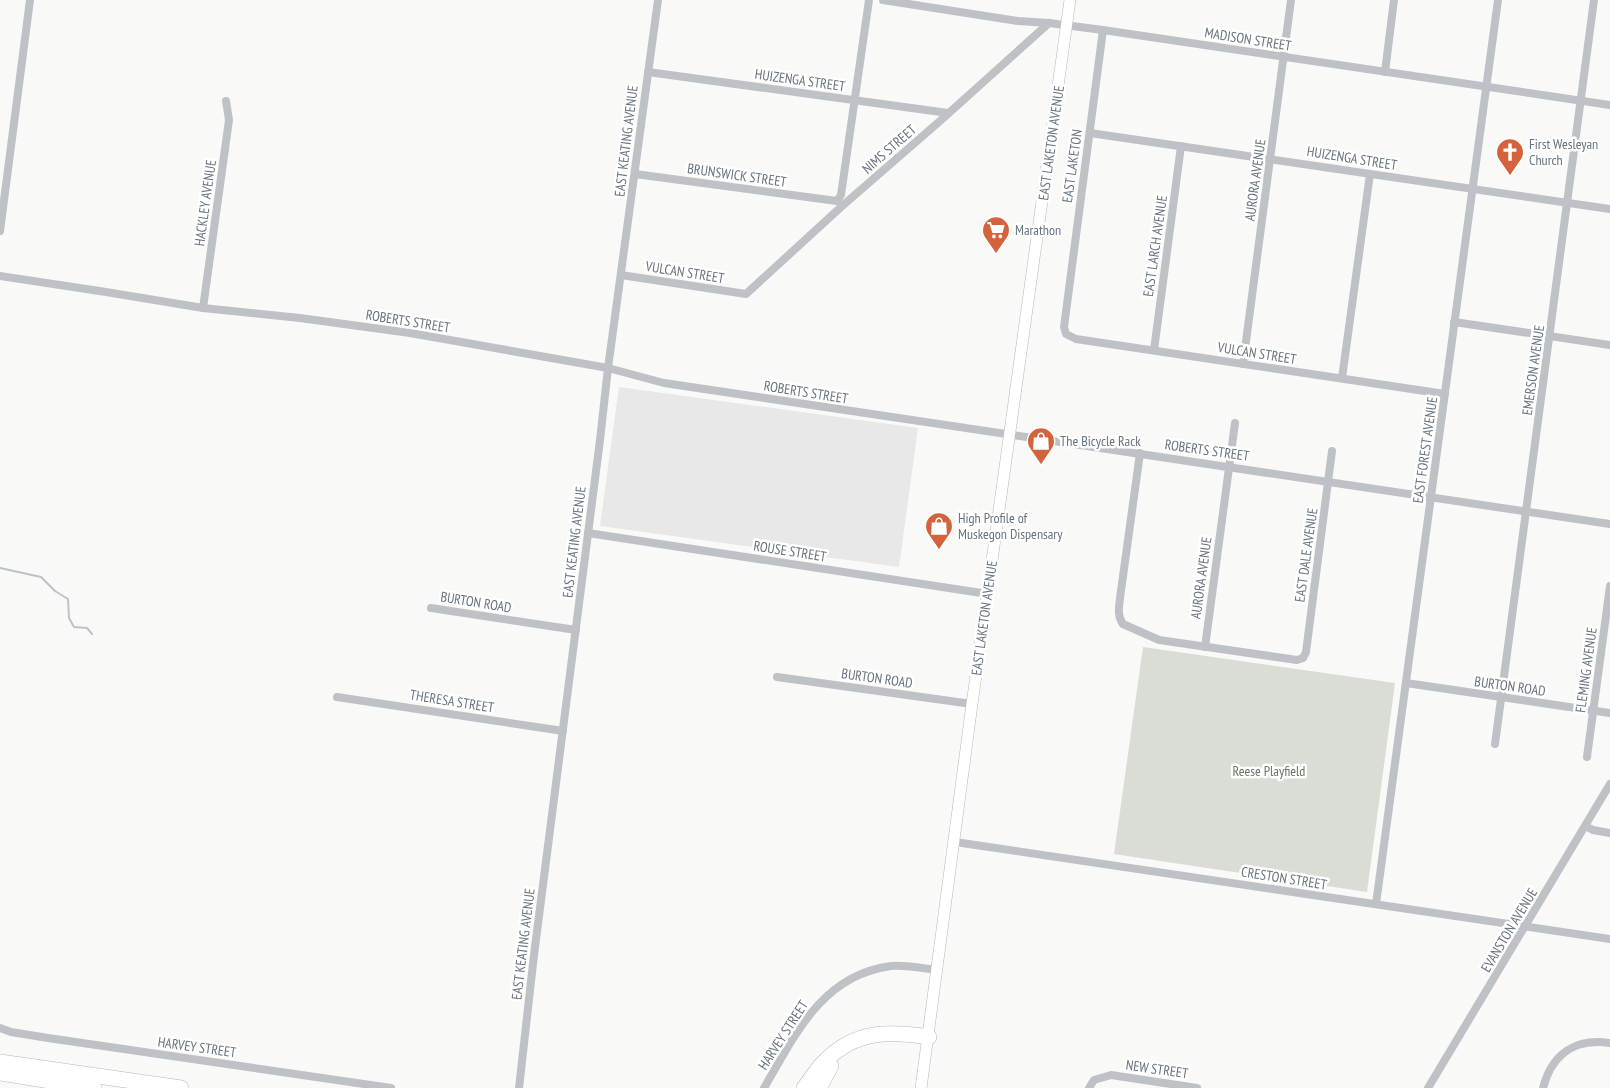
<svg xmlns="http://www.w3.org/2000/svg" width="1610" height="1088" viewBox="0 0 1610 1088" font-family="'PT Sans Narrow',sans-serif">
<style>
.built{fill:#e7e8e7}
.green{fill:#d9ddd6}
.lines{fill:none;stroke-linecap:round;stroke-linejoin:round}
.stream{stroke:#bac4c8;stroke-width:2}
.secondary-casing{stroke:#b3b8bd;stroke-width:12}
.highway-casing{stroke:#b4b8bb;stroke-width:16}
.street{stroke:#bec2c6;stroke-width:8}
.secondary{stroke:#fff;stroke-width:11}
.highway{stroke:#fff;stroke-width:15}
.labels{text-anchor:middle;stroke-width:5;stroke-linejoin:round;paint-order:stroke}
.street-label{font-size:14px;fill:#66747f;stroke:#fff}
.poi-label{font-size:14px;fill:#66747f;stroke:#fff;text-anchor:start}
.park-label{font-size:14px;fill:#687865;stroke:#fff}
</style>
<rect width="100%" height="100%" fill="#f9f9f7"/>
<path class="built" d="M619 387 918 428 899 567 600 526Z"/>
<path class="green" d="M1143 647 1395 683 1367 892 1114 854Z"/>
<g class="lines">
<path class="stream" d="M0 568 41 577 55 591 68 599 69 618 74 627 87 628 92 634"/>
<g class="secondary-casing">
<path id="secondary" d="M921 1088 972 704 1070 0"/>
</g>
<g class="highway-casing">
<g id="highway">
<path d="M0 1062 181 1088"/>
<path d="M0 1073 94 1088"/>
<path d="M804 1088C811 1079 817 1068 826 1060 857 1030 889 1031 929 1037"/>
<path d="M819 1088 831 1066"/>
</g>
</g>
<g class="street">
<path d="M883 0 1018 21 1049 23 1103 30 1610 105"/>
<path d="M1103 30 1064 327 1066 334 1076 339 1445 394"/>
<path d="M648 72 948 113"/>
<path d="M1385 72 1394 0"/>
<path d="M1090 133 1610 209"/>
<path d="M635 174 837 201 841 195 869 0"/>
<path d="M0 231 30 0"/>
<path d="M621 275 746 294 841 207 940 121 1049 23"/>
<path d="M0 276 106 292 203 308 300 318 410 333 608 368 664 383 1610 524"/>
<path d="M203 308 229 120 226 101"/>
<path d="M1454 322 1610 345"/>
<path d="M1154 350 1181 146"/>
<path d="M1243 364 1291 0"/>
<path d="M1342 378 1370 174"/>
<path d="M1140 453 1120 598C1119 607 1117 616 1123 624L1159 640 1297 660 1303 658 1306 652 1332 451"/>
<path d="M588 533 988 594"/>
<path d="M431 608 576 630"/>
<path d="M1205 647 1235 423"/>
<path d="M777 677 972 704"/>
<path d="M1406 683 1610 713"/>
<path d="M337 697 563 731"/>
<path d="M1495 744 1594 0"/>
<path d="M1587 757 1610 586"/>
<path d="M1585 826 1593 830 1610 833"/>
<path d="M955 842 1610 939"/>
<path d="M1376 904 1498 0"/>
<path d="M0 1028 11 1032 48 1038 391 1088"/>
<path d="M519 1088 534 955 600 440 608 368 658 0"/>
<path d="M764 1088C795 1035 822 975 891 966 906 965 922 968 937 970"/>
<path d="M1089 1088 1094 1080 1111 1075 1197 1088"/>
<path d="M1428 1088 1610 784"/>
<path d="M1543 1088C1552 1054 1575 1038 1610 1043"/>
</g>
<use href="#secondary" class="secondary"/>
<use href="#highway" class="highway"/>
</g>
<defs>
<g id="church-pin" transform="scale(1.4375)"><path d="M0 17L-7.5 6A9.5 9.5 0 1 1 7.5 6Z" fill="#d3633c" stroke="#fff"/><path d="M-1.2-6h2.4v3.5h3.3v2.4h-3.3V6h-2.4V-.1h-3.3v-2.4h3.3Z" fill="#fff"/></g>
<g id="supermarket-pin" transform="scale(1.4375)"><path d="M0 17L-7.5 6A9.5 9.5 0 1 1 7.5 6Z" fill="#d3633c" stroke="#fff"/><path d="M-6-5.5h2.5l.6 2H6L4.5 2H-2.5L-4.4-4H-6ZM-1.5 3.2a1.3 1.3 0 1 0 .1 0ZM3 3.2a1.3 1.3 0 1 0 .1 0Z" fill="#fff"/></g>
<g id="shop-pin" transform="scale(1.4375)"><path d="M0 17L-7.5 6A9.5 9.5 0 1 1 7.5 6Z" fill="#d3633c" stroke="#fff"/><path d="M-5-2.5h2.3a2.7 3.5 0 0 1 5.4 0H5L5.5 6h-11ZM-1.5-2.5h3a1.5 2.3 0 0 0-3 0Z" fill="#fff"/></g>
</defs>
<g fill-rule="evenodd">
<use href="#church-pin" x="1510" y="152"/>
<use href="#supermarket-pin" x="996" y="230"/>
<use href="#shop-pin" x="1041" y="441"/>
<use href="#shop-pin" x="939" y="526"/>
</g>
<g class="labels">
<g class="street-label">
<text transform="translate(1248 39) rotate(9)" y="5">MADISON STREET</text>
<text transform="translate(800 80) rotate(8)" y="5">HUIZENGA STREET</text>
<text transform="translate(626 141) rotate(-83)" y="5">EAST KEATING AVENUE</text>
<text transform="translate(1051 143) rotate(-82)" y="5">EAST LAKETON AVENUE</text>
<text transform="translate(889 149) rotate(-41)" y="5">NIMS STREET</text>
<text transform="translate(1352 158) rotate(9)" y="5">HUIZENGA STREET</text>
<text transform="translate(1072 166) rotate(-82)" y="5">EAST LAKETON</text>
<text transform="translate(737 175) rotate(8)" y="5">BRUNSWICK STREET</text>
<text transform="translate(1255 180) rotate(-82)" y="5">AURORA AVENUE</text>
<text transform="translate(205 203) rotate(-82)" y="5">HACKLEY AVENUE</text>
<text transform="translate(1155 246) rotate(-82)" y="5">EAST LARCH AVENUE</text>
<text transform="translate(685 272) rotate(9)" y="5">VULCAN STREET</text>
<text transform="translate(408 321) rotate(9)" y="5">ROBERTS STREET</text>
<text transform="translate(1257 353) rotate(9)" y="5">VULCAN STREET</text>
<text transform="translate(1533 370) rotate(-82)" y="5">EMERSON AVENUE</text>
<text transform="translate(806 392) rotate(9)" y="5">ROBERTS STREET</text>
<text transform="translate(1207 450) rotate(8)" y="5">ROBERTS STREET</text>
<text transform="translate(1425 450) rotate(-82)" y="5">EAST FOREST AVENUE</text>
<text transform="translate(574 542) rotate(-83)" y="5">EAST KEATING AVENUE</text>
<text transform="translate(790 551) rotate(9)" y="5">ROUSE STREET</text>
<text transform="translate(1306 555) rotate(-82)" y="5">EAST DALE AVENUE</text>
<text transform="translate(1201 578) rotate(-82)" y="5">AURORA AVENUE</text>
<text transform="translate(476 602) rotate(9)" y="5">BURTON ROAD</text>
<text transform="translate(984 618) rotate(-82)" y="5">EAST LAKETON AVENUE</text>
<text transform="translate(1586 670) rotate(-82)" y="5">FLEMING AVENUE</text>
<text transform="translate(877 678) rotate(8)" y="5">BURTON ROAD</text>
<text transform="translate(1510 686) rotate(8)" y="5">BURTON ROAD</text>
<text transform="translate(452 701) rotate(9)" y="5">THERESA STREET</text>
<text transform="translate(1284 878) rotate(9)" y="5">CRESTON STREET</text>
<text transform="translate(1509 930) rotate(-59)" y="5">EVANSTON AVENUE</text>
<text transform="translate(523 944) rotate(-83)" y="5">EAST KEATING AVENUE</text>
<text transform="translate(783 1035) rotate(-57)" y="5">HARVEY STREET</text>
<text transform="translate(197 1047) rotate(8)" y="5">HARVEY STREET</text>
<text transform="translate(1157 1069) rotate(8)" y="5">NEW STREET</text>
</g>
<g class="poi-label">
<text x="1529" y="149">First Wesleyan<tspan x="1529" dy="16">Church</tspan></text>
<text x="1015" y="235">Marathon</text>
<text x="1060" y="446">The Bicycle Rack</text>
<text x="958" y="523">High Profile of<tspan x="958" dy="16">Muskegon Dispensary</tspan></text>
</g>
<g class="park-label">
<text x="1269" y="776">Reese Playfield</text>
</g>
</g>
</svg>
